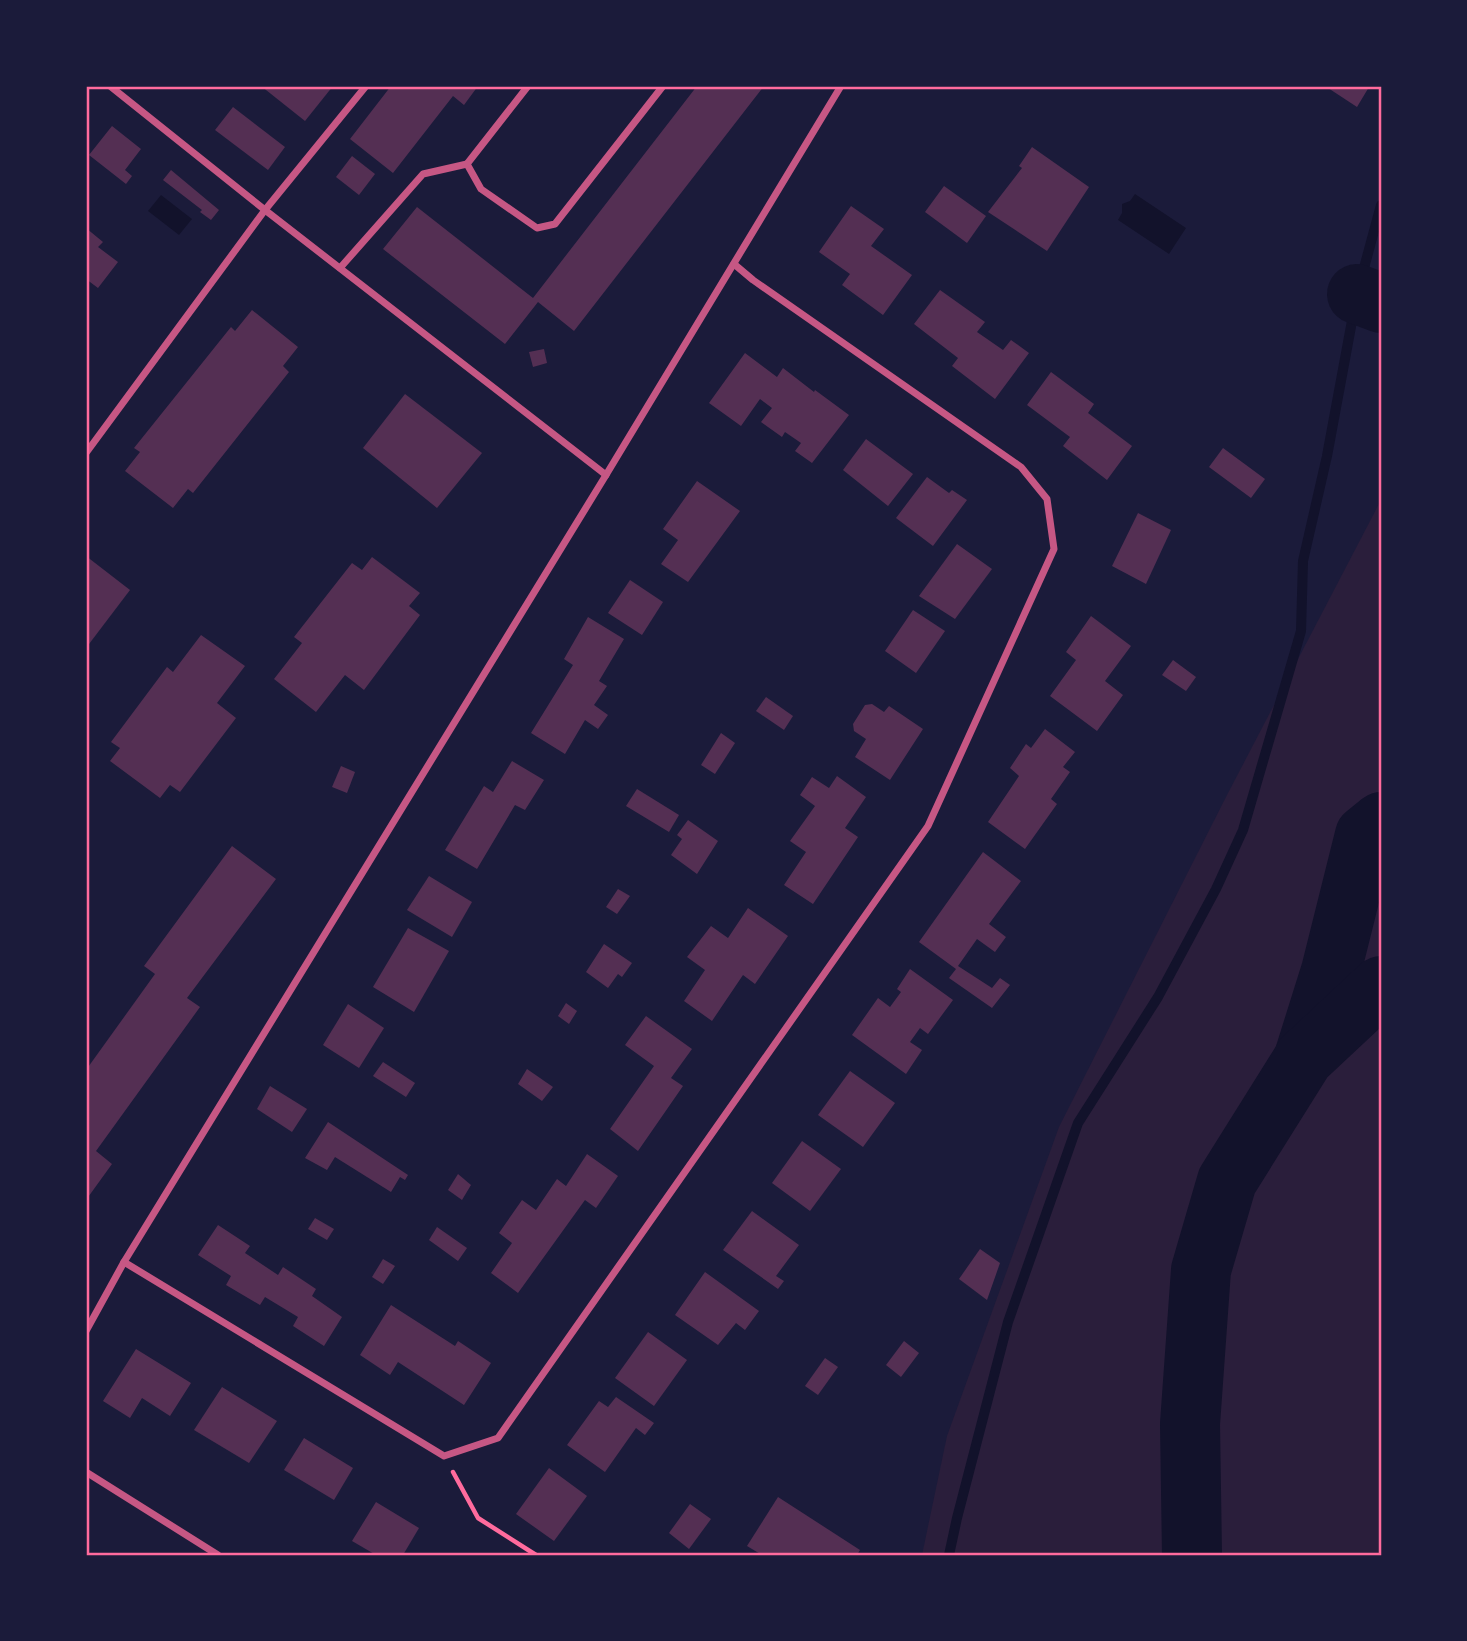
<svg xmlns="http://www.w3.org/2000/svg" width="1467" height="1641" viewBox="0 0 1467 1641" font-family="Mulish,sans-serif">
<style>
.green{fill:#2a1e3b}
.water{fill:#12122b}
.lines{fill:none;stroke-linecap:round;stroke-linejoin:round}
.stream{stroke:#12122b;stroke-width:10}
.river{stroke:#12122b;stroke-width:60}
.building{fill:#542f53}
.path{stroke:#ff6b9d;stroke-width:4.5}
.minor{stroke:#c65784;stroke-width:7}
.neatline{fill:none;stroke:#ff6b9d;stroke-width:2.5}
</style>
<rect width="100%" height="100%" fill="#1b1b3a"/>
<path class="green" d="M1381 500V1555H922L947 1436 1059 1127 1227 795Z"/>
<g class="water">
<path d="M1135 194 1186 228 1169 254 1118 220 1122 213V204L1130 201Z"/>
<path d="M161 195 192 219 179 235 148 211Z"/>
</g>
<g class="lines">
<path class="stream" d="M949 1555 957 1518 1008 1322 1078 1123 1158 997 1216 889 1243 830 1301 631 1303 561 1327 456 1357 294 1381 205"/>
<g class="river">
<path d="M1357 294 1381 303"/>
<path d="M1304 1057 1331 971 1365 835 1381 822"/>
<path d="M1192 1555 1190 1424 1201 1270 1227 1181 1304 1058 1381 986"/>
</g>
</g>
<g class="building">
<path d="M261 86H333L305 121Z"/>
<path d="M391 86H478L464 105 453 96 393 173 350 139Z"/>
<path d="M697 86H764L574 331 538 302 505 344 383 249 417 207 533 298Z"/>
<path d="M1325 86H1367L1369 87 1357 107Z"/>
<path d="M233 107 285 147 268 170 215 130Z"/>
<path d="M112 126 141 149 125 170 132 176 126 184 89 155Z"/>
<path d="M1032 147 1089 187 1047 251 988 212 1022 168 1019 166Z"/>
<path d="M352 156 375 174 359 195 336 177Z"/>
<path d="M171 170 219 210 211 220 200 212 202 210 163 180Z"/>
<path d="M944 186 986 216 967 243 925 212Z"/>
<path d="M851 206 884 229 871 246 912 275 883 315 842 285 850 274 819 252Z"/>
<path d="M86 228 103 242 98 247 118 262 98 288 86 279Z"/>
<path d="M940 290 985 322 977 332 1003 350 1011 340 1029 353 995 399 952 366 958 358 914 324Z"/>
<path d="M252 310 298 347 283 366 289 372 193 493 188 489 173 508 125 471 140 452 134 448 231 327 235 331Z"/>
<path d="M544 349 547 363 533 367 529 352Z"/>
<path d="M745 353 777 377 783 368 814 392 815 390 849 415 812 463 795 451 801 443 785 432 782 437 761 422 772 408 760 399 741 426 709 403Z"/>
<path d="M1051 372 1094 404 1088 413 1132 446 1107 480 1063 446 1070 437 1027 405Z"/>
<path d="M405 394 482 453 437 508 363 448Z"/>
<path d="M866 439 913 474 888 506 843 470Z"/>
<path d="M1223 448 1265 479 1251 498 1209 467Z"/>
<path d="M927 477 949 493 952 490 967 500 933 546 896 518Z"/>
<path d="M697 481 740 511 688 582 661 564 678 540 663 529Z"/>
<path d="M1138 513 1171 530 1146 584 1112 566Z"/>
<path d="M957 544 992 569 955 619 919 596Z"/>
<path d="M86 556 130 590 86 648Z"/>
<path d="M372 557 420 593 409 606 420 615 364 690 345 675 316 712 274 679 302 643 294 637 352 563 362 570Z"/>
<path d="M630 580 663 602 642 635 608 613Z"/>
<path d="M913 610 945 631 916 673 885 651Z"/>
<path d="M1091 616 1131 646 1105 681 1123 695 1097 731 1050 696 1076 660 1066 652Z"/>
<path d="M588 617 624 639 599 681 607 686 594 705 608 715 598 729 585 720 565 754 531 733 573 665 564 659Z"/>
<path d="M201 635 245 666 217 703 236 718 180 792 170 785 160 798 110 761 120 748 111 742 167 667 173 672Z"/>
<path d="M1173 660 1196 677 1186 691 1162 675Z"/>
<path d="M766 697 793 716 784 730 756 711Z"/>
<path d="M872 704 884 712 889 706 923 729 890 780 855 757 866 739 854 731 853 724 865 705Z"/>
<path d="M1045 729 1075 752 1063 767 1070 772 1051 799 1057 804 1025 849 988 822 1019 776 1010 768 1026 744 1031 748Z"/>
<path d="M721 733 735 743 715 774 701 765Z"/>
<path d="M512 761 544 780 525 810 515 805 477 869 445 850 484 786 493 792Z"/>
<path d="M341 766 355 772 347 793 332 787Z"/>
<path d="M837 776 866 797 845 828 858 837 813 904 784 885 806 852 790 841 815 806 800 795 812 777 829 788Z"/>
<path d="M637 789 679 815 669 832 626 806Z"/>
<path d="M688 820 718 841 697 874 671 855 682 839 677 835Z"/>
<path d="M232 846 276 879 187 998 200 1007 96 1151 112 1164 86 1200V1070L155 974 144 966Z"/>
<path d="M983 852 1021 881 989 924 1006 937 995 952 977 939 958 966 992 988 1000 978 1010 985 992 1008 949 978 956 969 919 942Z"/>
<path d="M429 876 472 902 452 937 407 910Z"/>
<path d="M618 889 630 896 617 914 606 907Z"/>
<path d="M748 908 788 936 755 984 743 975 712 1021 684 1001 705 970 687 957 711 926 728 938Z"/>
<path d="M408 928 449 951 414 1012 373 987Z"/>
<path d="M604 944 632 963 622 977 618 974 608 988 586 972Z"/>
<path d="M910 969 953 1000 928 1034 920 1028 910 1042 922 1050 906 1074 852 1035 878 998 890 1007 901 992 897 989Z"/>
<path d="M566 1003 577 1011 569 1024 558 1016Z"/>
<path d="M348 1004 384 1028 359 1068 323 1045Z"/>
<path d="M646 1016 692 1049 671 1078 683 1086 638 1151 610 1129 654 1066 625 1045Z"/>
<path d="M383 1062 415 1083 406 1097 373 1076Z"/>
<path d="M527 1069 553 1087 542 1101 518 1084Z"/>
<path d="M850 1071 895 1103 863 1147 818 1115Z"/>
<path d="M270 1086 307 1109 292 1132 257 1109Z"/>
<path d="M328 1122 408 1175 405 1180 400 1177 391 1192 335 1157 327 1170 305 1158Z"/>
<path d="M802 1141 841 1169 810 1211 772 1183Z"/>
<path d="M587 1154 618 1176 596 1208 585 1200 518 1293 491 1273 512 1243 499 1233 522 1200 536 1210 557 1179 566 1186Z"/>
<path d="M458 1174 471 1185 462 1200 448 1190Z"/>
<path d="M752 1211 799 1245 776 1276 784 1281 778 1289 723 1250Z"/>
<path d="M315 1218 334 1229 327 1240 308 1229Z"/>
<path d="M218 1225 250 1246 245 1253 278 1275 283 1267 316 1289 312 1296 342 1317 324 1346 293 1326 298 1317 265 1297 260 1305 226 1285 231 1276 198 1255Z"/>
<path d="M437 1227 467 1248 458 1261 429 1240Z"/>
<path d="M980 1249 1000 1263 987 1300 959 1279Z"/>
<path d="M383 1259 395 1266 383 1284 372 1277Z"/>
<path d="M705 1272 759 1311 745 1330 736 1323 718 1345 675 1315Z"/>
<path d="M391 1305 455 1346 458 1341 491 1363 464 1405 398 1362 390 1375 360 1355Z"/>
<path d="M648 1332 687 1360 654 1406 615 1378Z"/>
<path d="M904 1341 919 1353 901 1377 886 1365Z"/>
<path d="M136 1349 191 1383 170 1416 142 1398 130 1418 103 1401Z"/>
<path d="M825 1358 838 1367 818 1395 805 1386Z"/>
<path d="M222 1387 277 1421 249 1463 194 1430Z"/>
<path d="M616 1397 654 1423 645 1435 636 1428 605 1472 567 1445 599 1401 608 1407Z"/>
<path d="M304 1438 353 1468 334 1500 284 1470Z"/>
<path d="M549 1468 587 1496 554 1541 516 1514Z"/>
<path d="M778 1497 860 1550 857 1555H762L747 1546Z"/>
<path d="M376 1502 419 1528 403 1555H376L352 1541Z"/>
<path d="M690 1504 711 1519 689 1549 669 1533Z"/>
</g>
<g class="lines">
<path class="path" d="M453 1472 478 1518 536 1555"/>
<g class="minor">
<path d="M110 86 265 210 606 475"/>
<path d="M528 86 467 164 481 189 537 228 555 224 663 86"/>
<path d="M340 268 423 174 467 164"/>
<path d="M86 453 265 210 366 86"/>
<path d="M124 1262 444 1456 498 1438 928 826 1054 549 1047 499 1021 467 753 280 734 264"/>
<path d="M86 1331 124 1262 606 475 841 86"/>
<path d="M86 1472 218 1555"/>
</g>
</g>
<rect width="1467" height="1641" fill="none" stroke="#1b1b3a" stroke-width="175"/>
<rect x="88" y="88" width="1292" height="1466" class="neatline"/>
</svg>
